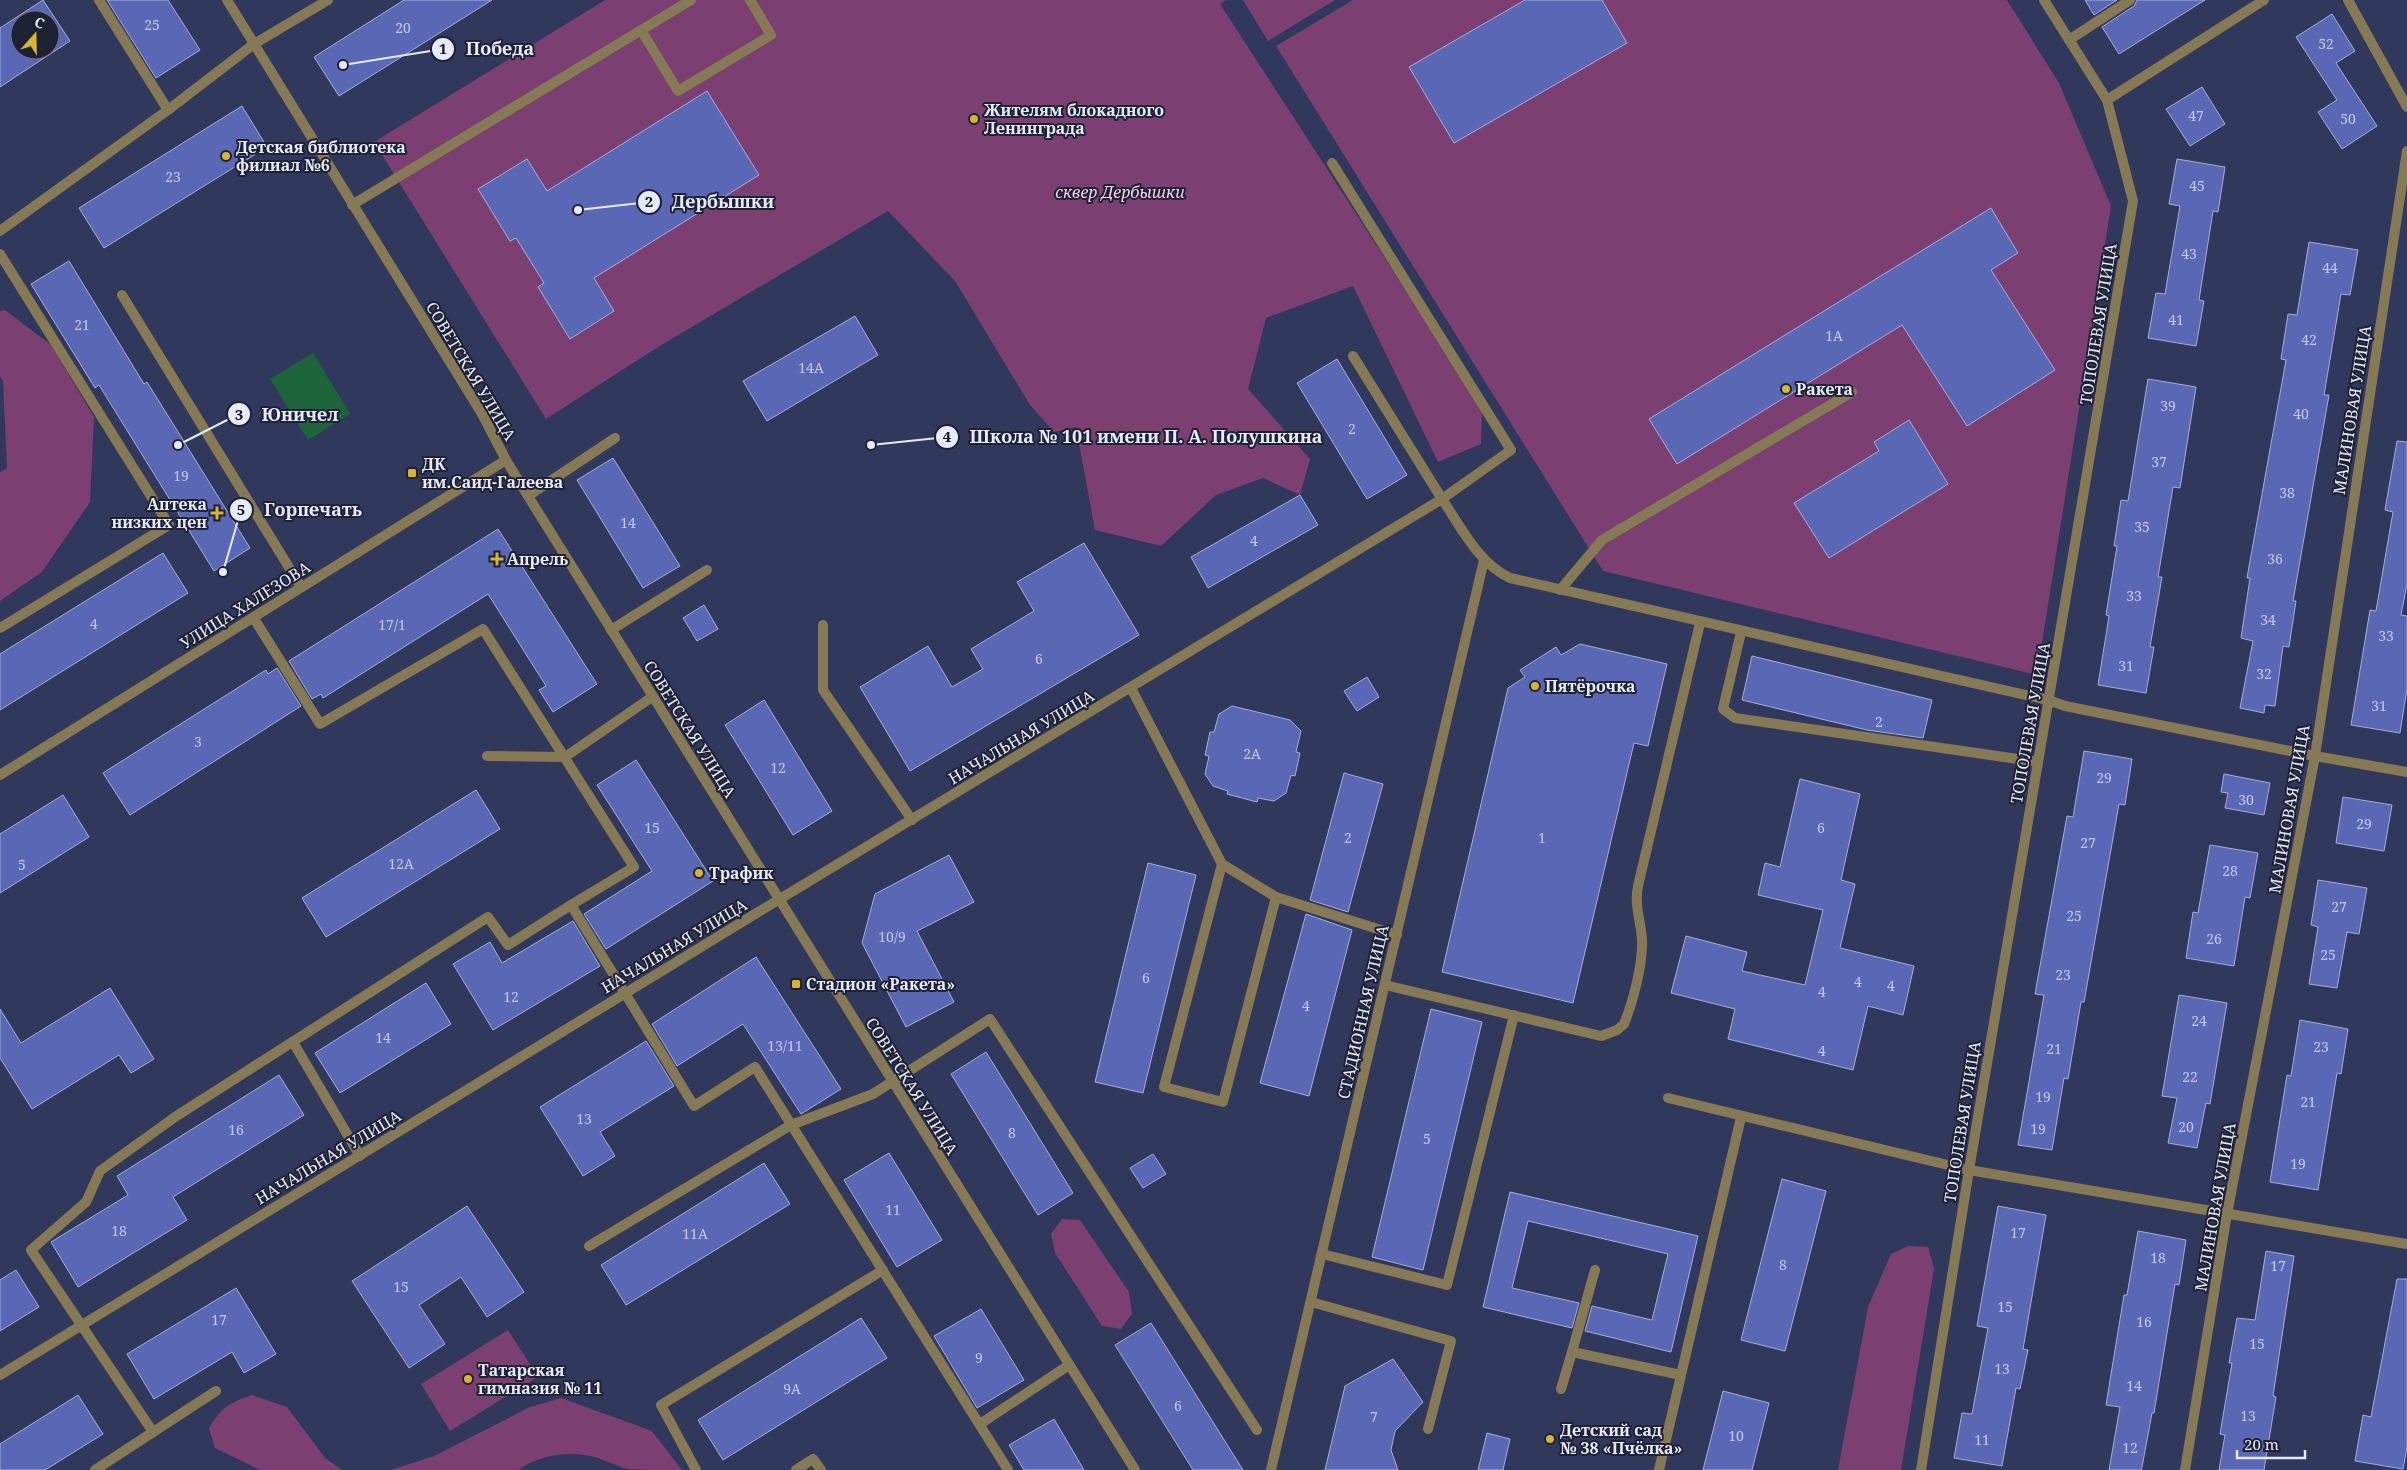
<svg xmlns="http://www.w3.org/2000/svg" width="2407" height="1470" viewBox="0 0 2407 1470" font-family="'Noto Serif',serif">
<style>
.green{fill:#7b3f71}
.water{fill:#1e643b}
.building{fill:#5967b4;stroke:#a4afd9;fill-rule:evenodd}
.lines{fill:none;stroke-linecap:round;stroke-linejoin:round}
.service{stroke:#857a55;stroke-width:10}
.minor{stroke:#857a55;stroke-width:10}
.tertiary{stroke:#857a55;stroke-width:10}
.poi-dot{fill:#d6b534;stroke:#1d2131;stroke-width:2}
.labels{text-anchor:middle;stroke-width:4;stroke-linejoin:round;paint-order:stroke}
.number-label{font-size:14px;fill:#c2c9ea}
.poi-label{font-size:16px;font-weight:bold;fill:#e5eafc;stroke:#1d2131;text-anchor:start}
.park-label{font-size:16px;font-style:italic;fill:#f6ceed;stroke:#1d2131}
.street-label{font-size:16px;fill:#e5eafc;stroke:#1d2131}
.leader{fill:none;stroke:#e5eafc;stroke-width:2}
.callout-dot{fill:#e5eafc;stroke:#1d2131;stroke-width:2}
.mark-label{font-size:15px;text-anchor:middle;font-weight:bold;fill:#111}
.callout-label{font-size:18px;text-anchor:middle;font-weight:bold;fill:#e5eafc;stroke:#1d2131;stroke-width:4;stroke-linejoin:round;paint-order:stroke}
</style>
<rect width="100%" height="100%" fill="#30385b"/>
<g class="green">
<path d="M605 0H1226L1220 4 1482 408 1481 444 1438 462 1353 286 1266 318 1248 389 1310 459 1300 495 1263 478 1216 495 1161 546 1095 530 1076 427 1054 432 1030 405 955 281 888 211 658 347 546 419 374 142Z"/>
<path d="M1243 0H1335L1268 41Z"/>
<path d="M1353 0H2007L2059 83 2111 206 2037 675 1603 571 1276 46Z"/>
<path d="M5 310 51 345 94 417 90 502 42 572 0 601V472L7 468 3 381 0 376V311Z"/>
<path d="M1062 1219 1080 1220 1129 1292 1132 1314 1121 1329 1102 1326 1055 1253 1051 1234Z"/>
<path d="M1908 1246 1928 1247 1934 1269 1901 1470H1838L1868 1307 1891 1254Z"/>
<path d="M508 1330 538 1377 450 1431 421 1384Z"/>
<path d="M252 1395 287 1407 325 1458 342 1470H260L215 1448 209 1429C220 1408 229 1403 252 1395Z"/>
<path d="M561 1398 652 1431 682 1470C665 1470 643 1470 628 1469 615 1466 604 1459 591 1456 566 1451 539 1455 518 1470H391L434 1456 530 1407Z"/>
</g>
<path class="water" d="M313 353 350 414 308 440 270 379Z"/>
<g class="building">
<path d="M43 0 70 41 0 87V28ZM20 20H50V50H20Z"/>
<path d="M107 0H168L200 50 156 78Z"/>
<path d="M404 0H492L339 96 314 57Z"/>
<path d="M1525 0H1602L1627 43 1454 143 1409 67Z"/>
<path d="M2085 0H2117L2094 15Z"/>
<path d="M2137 0H2205L2119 54 2102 27 2134 6Z"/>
<path d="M2332 14 2355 51 2336 63 2377 126 2342 149 2318 112 2337 100 2296 37Z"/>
<path d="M2202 87 2225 124 2190 146 2166 109Z"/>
<path d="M707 91 759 175 594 278 614 311 570 339 538 287 544 283 516 238 510 241 478 189 527 159 547 191Z"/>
<path d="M242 106 267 147 104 248 79 208Z"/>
<path d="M2177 159 2225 167 2218 212 2213 211 2199 300 2204 301 2196 346 2148 338 2156 293 2165 294 2180 206 2169 204Z"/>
<path d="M1991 208 2018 253 1991 270 2055 370 1967 426 1902 325 1677 464 1649 419Z"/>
<path d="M2309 242 2358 250 2350 295 2341 294 2324 395H2329L2293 601H2296L2289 647 2283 646 2275 706 2265 705 2264 713 2240 708 2253 641 2241 638 2250 578H2247L2286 360 2281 359 2288 314 2297 315Z"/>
<path d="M69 261 144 384 147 382 250 548 214 571 99 385 95 388 31 284Z"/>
<path d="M855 316 878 355 767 421 743 381Z"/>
<path d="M1337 359 1407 475 1367 499 1297 383Z"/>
<path d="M2148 379 2196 387 2180 488 2173 487 2158 577H2162L2150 647H2154L2146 693 2098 685 2109 616 2106 615 2117 546H2114L2121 500 2128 501Z"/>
<path d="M1909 420 1948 484 1829 558 1794 503 1879 451 1874 442Z"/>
<path d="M2397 441 2407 442V584L2401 615 2407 616V688L2400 733 2351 725 2370 610 2376 611 2393 512 2385 510Z"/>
<path d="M613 458 680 566 643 588 577 480Z"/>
<path d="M1300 495 1318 525 1208 588 1191 557Z"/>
<path d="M498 529 597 684 553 712 539 690 546 686 488 594 323 698 321 694 312 699 289 661Z"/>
<path d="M1084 543 1139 635 910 771 860 687 928 646 952 687 983 669 971 649 1034 611 1017 582Z"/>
<path d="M163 553 188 593 0 710V654Z"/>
<path d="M704 605 718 629 697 641 683 618Z"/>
<path d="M1580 644 1667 664 1648 746 1634 743 1573 1003 1442 972 1508 688 1525 677 1520 670 1556 647 1561 655Z"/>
<path d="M1752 656 1932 700 1923 738 1867 730 1742 700Z"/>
<path d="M277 668 301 706 130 815 103 773 266 670 268 674Z"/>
<path d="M1367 677 1379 697 1357 711 1344 691Z"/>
<path d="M764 700 832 811 793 835 725 725Z"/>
<path d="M1232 706 1290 720 1301 731 1296 752 1300 753 1295 776 1291 775 1286 793 1274 801 1258 798 1257 802 1227 794 1228 791 1213 786 1205 774 1209 756 1205 755 1210 732H1214L1219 714Z"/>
<path d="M2084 751 2132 759 2125 805 2119 804 2084 1002H2081L2068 1079 2064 1078 2052 1150 2018 1145 2044 995 2035 994 2043 949 2067 816 2073 817Z"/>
<path d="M636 760 713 881 606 949 584 914 652 871 597 785Z"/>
<path d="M1344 773 1383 784 1348 912 1310 900Z"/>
<path d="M2224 774 2270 783 2264 815 2225 808 2228 793 2221 792Z"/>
<path d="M1800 779 1860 794 1841 880 1855 884 1840 948 1914 966 1903 1015 1868 1006 1853 1070 1728 1039 1735 1009 1671 993 1686 936 1747 952 1742 971 1805 985 1823 910 1758 895 1765 863 1780 867Z"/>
<path d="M476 790 500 829 326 937 302 898Z"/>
<path d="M63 795 89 837 0 893V834Z"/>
<path d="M2343 797 2392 805 2384 851 2336 843Z"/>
<path d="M2210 845 2258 853 2250 898 2245 897 2234 966 2186 958 2193 912 2198 913Z"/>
<path d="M949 855 974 902 917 931 954 1002 906 1027 862 943 875 894Z"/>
<path d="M1148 863 1196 875 1143 1093 1095 1082Z"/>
<path d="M2318 880 2367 888 2359 934 2347 932 2337 988 2309 984 2318 927 2311 925Z"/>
<path d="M1306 914 1352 930 1309 1096 1260 1083Z"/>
<path d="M573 921 600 966 493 1030 453 964 490 942 502 963Z"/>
<path d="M756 957 841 1089 801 1114 743 1024 677 1066 652 1024Z"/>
<path d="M426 983 451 1024 340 1093 315 1053Z"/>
<path d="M110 988 154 1059 131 1073 119 1055 32 1109 0 1058V1009L21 1043Z"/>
<path d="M2179 995 2227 1003 2210 1104 2206 1103 2197 1148 2168 1143 2177 1098 2162 1096Z"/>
<path d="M1431 1009 1482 1022 1423 1270 1372 1257Z"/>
<path d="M2300 1020 2348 1029 2341 1074 2337 1073 2318 1190 2270 1182 2287 1075 2291 1076Z"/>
<path d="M646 1041 674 1086 600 1132 615 1156 583 1176 540 1107Z"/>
<path d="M986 1052 1073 1193 1038 1215 951 1074Z"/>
<path d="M279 1075 304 1115 173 1197 187 1220 78 1287 51 1242 128 1195 117 1176Z"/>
<path d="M889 1153 942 1240 897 1267 844 1180Z"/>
<path d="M1153 1154 1166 1174 1143 1188 1130 1168Z"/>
<path d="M764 1163 790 1204 626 1305 601 1265Z"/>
<path d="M1782 1179 1826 1191 1785 1351 1741 1340Z"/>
<path d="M1510 1192 1698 1236 1671 1352 1585 1331 1592 1306 1652 1320 1668 1254 1528 1221 1512 1288 1579 1303 1572 1328 1483 1307Z"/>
<path d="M467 1206 524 1292 487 1317 461 1277 419 1305 445 1344 409 1368 352 1281Z"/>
<path d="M1998 1206 2046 1215 2023 1349 2028 1350 2020 1389 2016 1388 2002 1466 1954 1458 1962 1413 1972 1414 1988 1328 1977 1326Z"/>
<path d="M2138 1231 2186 1240 2179 1285 2175 1284 2154 1413H2152L2142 1467 2141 1470H2109L2120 1407 2106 1405 2124 1295H2127Z"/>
<path d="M2266 1251 2294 1256 2273 1396 2276 1397 2264 1470H2219L2225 1435 2220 1434 2232 1363H2229L2237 1318 2255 1320Z"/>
<path d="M16 1270 39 1307 0 1331V1280Z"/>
<path d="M2397 1279H2407V1447L2403 1469 2355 1461 2363 1415 2371 1417Z"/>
<path d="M236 1288 276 1354 244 1373 232 1352 154 1399 127 1354Z"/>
<path d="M981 1309 1024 1380 977 1408 934 1336Z"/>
<path d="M861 1318 887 1358 723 1460 698 1420Z"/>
<path d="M1151 1323 1243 1470H1193L1115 1345Z"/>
<path d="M1393 1359 1423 1402 1395 1431 1391 1450 1398 1470H1325L1345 1386Z"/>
<path d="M1723 1391 1769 1403 1752 1470H1703Z"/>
<path d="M78 1395 103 1434 45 1470H0V1444Z"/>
<path d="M1054 1419 1084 1470H1024L1009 1445Z"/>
<path d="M1487 1433 1510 1439 1503 1470H1478Z"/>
</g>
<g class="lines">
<g class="service">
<path d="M99 0 168 110"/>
<path d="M641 30 678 91 771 35 750 0"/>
<path d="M2069 40 2130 0"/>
<path d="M1332 163 1511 450 1442 499 1353 356"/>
<path d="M352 205 691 0"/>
<path d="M0 231 168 110 254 44"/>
<path d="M0 254 169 525 0 628"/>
<path d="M122 295 301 587"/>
<path d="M528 496 615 438"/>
<path d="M1560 590 1602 540 1852 392"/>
<path d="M253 617 320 724 483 629 634 867 571 905 694 1106 755 1067 1008 1470"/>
<path d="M823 625V690L912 820"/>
<path d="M611 630 707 570"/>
<path d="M1741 632 1723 709 1735 718 2038 762"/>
<path d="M1131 688 1222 864 1276 897 1397 935"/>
<path d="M487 756 565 757 652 697"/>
<path d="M1222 864 1164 1087 1223 1102 1276 897"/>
<path d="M1385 985 1601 1036 1617 1030 1624 1024C1633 1002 1643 964 1642 940 1641 921 1634 906 1638 886L1700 623"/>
<path d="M293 1042 360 1156"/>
<path d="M1668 1098 1969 1170"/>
<path d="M589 1246 791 1125 873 1094 990 1019 1257 1430"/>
<path d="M1322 1254 1447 1285 1514 1015"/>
<path d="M1311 1302 1451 1341 1428 1429"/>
<path d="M1572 1352 1595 1270"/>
<path d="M1561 1389 1572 1352 1681 1375"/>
<path d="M980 1424 1069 1365"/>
<path d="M153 1432 31 1250 86 1202 100 1171 175 1117 488 917 508 945 571 905"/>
<path d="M95 1470 216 1391"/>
<path d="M696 1470 661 1405 883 1270"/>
<path d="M796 1470 813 1459 821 1470"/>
<path d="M1659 1470 1741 1117"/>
</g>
<g class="minor">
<path d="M2348 0 2407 107"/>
<path d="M254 44 328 0"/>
<path d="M2107 100 2264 0"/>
<path d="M1969 1170 2407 1244"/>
<path d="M0 1375 760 911 1442 499C1461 527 1478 563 1510 578L2048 700 2065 706 2315 756 2407 772"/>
<path d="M1271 1470 1484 560"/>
<path d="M1921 1470 1969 1170 2133 201 2107 100 2044 0"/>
<path d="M2185 1470 2227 1214 2315 756 2407 151"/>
</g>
<g class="tertiary">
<path d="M227 0 482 414 506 460 528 496 1135 1470"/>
<path d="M0 775 506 460"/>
</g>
</g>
<g class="poi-dot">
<circle cx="974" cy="119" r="5"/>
<circle cx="226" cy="156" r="5"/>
<circle cx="1786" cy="389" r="5"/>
<rect x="407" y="468" width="10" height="10" rx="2.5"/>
<path d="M214.5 505.5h5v5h5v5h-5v5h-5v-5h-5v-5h5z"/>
<path d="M494.5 551.5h5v5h5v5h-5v5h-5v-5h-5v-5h5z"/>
<circle cx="1535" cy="686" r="5"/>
<circle cx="699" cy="873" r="5"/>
<rect x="791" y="979" width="10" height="10" rx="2.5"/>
<circle cx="468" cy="1379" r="5"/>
<circle cx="1550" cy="1439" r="5"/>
</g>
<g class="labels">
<g class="number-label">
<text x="152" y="30">25</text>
<text x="403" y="33">20</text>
<text x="2326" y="49">52</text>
<text x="2196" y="121">47</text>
<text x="2348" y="124">50</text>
<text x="173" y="182">23</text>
<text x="2197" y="191">45</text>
<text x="2189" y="259">43</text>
<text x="2330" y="273">44</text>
<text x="2176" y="325">41</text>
<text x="82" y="330">21</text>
<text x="1834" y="341">1А</text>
<text x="2309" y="345">42</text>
<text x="811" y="373">14А</text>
<text x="2168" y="411">39</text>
<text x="2301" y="419">40</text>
<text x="1352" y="434">2</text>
<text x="2159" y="467">37</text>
<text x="181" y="481">19</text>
<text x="2287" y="498">38</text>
<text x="628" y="528">14</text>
<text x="2142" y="532">35</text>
<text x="1254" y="546">4</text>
<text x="2275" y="564">36</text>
<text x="2134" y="601">33</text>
<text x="2268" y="625">34</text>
<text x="94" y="629">4</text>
<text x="392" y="630">17/1</text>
<text x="2386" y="641">33</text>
<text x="1039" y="664">6</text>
<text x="2126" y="671">31</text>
<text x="2264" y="679">32</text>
<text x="2379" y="711">31</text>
<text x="1879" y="727">2</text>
<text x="198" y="747">3</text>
<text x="1252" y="759">2А</text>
<text x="778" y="773">12</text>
<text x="2104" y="783">29</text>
<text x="2246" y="805">30</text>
<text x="2364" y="829">29</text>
<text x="652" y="833">15</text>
<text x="1821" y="833">6</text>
<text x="1348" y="843">2</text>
<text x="1542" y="843">1</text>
<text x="2088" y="848">27</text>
<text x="401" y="869">12А</text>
<text x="22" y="870">5</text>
<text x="2230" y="876">28</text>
<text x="2339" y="912">27</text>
<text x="2074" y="921">25</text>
<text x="892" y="942">10/9</text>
<text x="2214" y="944">26</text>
<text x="2328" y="960">25</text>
<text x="2063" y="980">23</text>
<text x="1146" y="983">6</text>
<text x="1858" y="987">4</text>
<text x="1891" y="991">4</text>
<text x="1822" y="997">4</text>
<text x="511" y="1002">12</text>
<text x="1306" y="1011">4</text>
<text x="2199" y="1026">24</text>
<text x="383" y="1043">14</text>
<text x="785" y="1051">13/11</text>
<text x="2321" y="1052">23</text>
<text x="2054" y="1054">21</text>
<text x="1822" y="1056">4</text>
<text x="2190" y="1082">22</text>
<text x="2043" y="1102">19</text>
<text x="2308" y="1107">21</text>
<text x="584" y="1124">13</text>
<text x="2186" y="1132">20</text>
<text x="2038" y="1134">19</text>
<text x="236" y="1135">16</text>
<text x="1012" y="1138">8</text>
<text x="1427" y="1144">5</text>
<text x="2298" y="1169">19</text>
<text x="893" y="1215">11</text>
<text x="119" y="1236">18</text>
<text x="2018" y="1238">17</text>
<text x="695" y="1239">11А</text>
<text x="2158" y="1263">18</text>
<text x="1783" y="1270">8</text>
<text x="2278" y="1271">17</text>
<text x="401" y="1292">15</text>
<text x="2005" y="1312">15</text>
<text x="219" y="1325">17</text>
<text x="2144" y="1327">16</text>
<text x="2257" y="1349">15</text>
<text x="979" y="1363">9</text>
<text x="2002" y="1374">13</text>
<text x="2134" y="1391">14</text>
<text x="792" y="1394">9А</text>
<text x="1178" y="1411">6</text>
<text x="2248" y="1421">13</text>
<text x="1374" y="1422">7</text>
<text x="1736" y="1441">10</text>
<text x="1982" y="1445">11</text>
<text x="2130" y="1453">12</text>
</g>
<g class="poi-label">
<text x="984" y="116">Жителям блокадного<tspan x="984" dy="18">Ленинграда</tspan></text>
<text x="236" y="153">Детская библиотека<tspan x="236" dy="18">филиал №6</tspan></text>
<text x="1796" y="395">Ракета</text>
<text x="422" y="470">ДК<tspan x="422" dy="18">им.Саид-Галеева</tspan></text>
<text x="207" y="510" text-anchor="end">Аптека<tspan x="207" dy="18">низких цен</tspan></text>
<text x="507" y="565">Апрель</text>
<text x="1545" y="692">Пятёрочка</text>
<text x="709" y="879">Трафик</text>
<text x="806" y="990">Стадион «Ракета»</text>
<text x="478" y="1376">Татарская<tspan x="478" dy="18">гимназия № 11</tspan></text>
<text x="1560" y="1436">Детский сад<tspan x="1560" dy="18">№ 38 «Пчёлка»</tspan></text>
</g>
<g class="park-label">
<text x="1120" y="198">сквер Дербышки</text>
</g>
<g class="street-label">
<text transform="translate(2098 324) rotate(-81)" y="6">ТОПОЛЕВАЯ УЛИЦА</text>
<text transform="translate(471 371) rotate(59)" y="6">СОВЕТСКАЯ УЛИЦА</text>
<text transform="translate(2352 410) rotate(-81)" y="6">МАЛИНОВАЯ УЛИЦА</text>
<text transform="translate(245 605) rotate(-32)" y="6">УЛИЦА ХАЛЕЗОВА</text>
<text transform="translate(2030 723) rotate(-80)" y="6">ТОПОЛЕВАЯ УЛИЦА</text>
<text transform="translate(690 729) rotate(58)" y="6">СОВЕТСКАЯ УЛИЦА</text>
<text transform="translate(1021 737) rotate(-31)" y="6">НАЧАЛЬНАЯ УЛИЦА</text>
<text transform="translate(2289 809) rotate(-80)" y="6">МАЛИНОВАЯ УЛИЦА</text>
<text transform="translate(674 946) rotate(-31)" y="6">НАЧАЛЬНАЯ УЛИЦА</text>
<text transform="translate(1363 1012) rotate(-77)" y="6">СТАДИОННАЯ УЛИЦА</text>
<text transform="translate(912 1086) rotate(58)" y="6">СОВЕТСКАЯ УЛИЦА</text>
<text transform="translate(1962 1122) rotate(-81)" y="6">ТОПОЛЕВАЯ УЛИЦА</text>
<text transform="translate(328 1157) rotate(-31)" y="6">НАЧАЛЬНАЯ УЛИЦА</text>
<text transform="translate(2215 1207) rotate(-80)" y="6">МАЛИНОВАЯ УЛИЦА</text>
</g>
</g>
<path class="leader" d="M343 65L443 49M578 210L649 202M178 445L239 414M871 445L947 437M223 572L241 510"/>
<g class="callout-dot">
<circle cx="343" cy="65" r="5"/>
<circle cx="578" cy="210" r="5"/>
<circle cx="178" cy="445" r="5"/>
<circle cx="871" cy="445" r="5"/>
<circle cx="223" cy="572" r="5"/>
<circle cx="443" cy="49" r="12"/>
<circle cx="649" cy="202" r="12"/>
<circle cx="239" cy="414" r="12"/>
<circle cx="947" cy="437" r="12"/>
<circle cx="241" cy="510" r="12"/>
</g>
<g class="mark-label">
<text x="443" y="54">1</text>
<text x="649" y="207">2</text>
<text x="239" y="420">3</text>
<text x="947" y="442">4</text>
<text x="241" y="515">5</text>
</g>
<g class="callout-label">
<text x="500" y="55">Победа</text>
<text x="723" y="208">Дербышки</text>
<text x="300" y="421">Юничел</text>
<text x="1146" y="443">Школа № 101 имени П. А. Полушкина</text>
<text x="313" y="516">Горпечать</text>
</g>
<g transform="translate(35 35) rotate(20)"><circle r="24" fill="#1d2131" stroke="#6d7182"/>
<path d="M0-4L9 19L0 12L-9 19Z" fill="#d6b534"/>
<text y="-8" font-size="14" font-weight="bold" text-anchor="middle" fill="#e5eafc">С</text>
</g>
<path d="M2237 1450v8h68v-8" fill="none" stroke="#e5eafc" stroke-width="2.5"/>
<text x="2244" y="1450" font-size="15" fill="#e5eafc" stroke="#1d2131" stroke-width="4" paint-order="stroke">20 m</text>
</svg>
